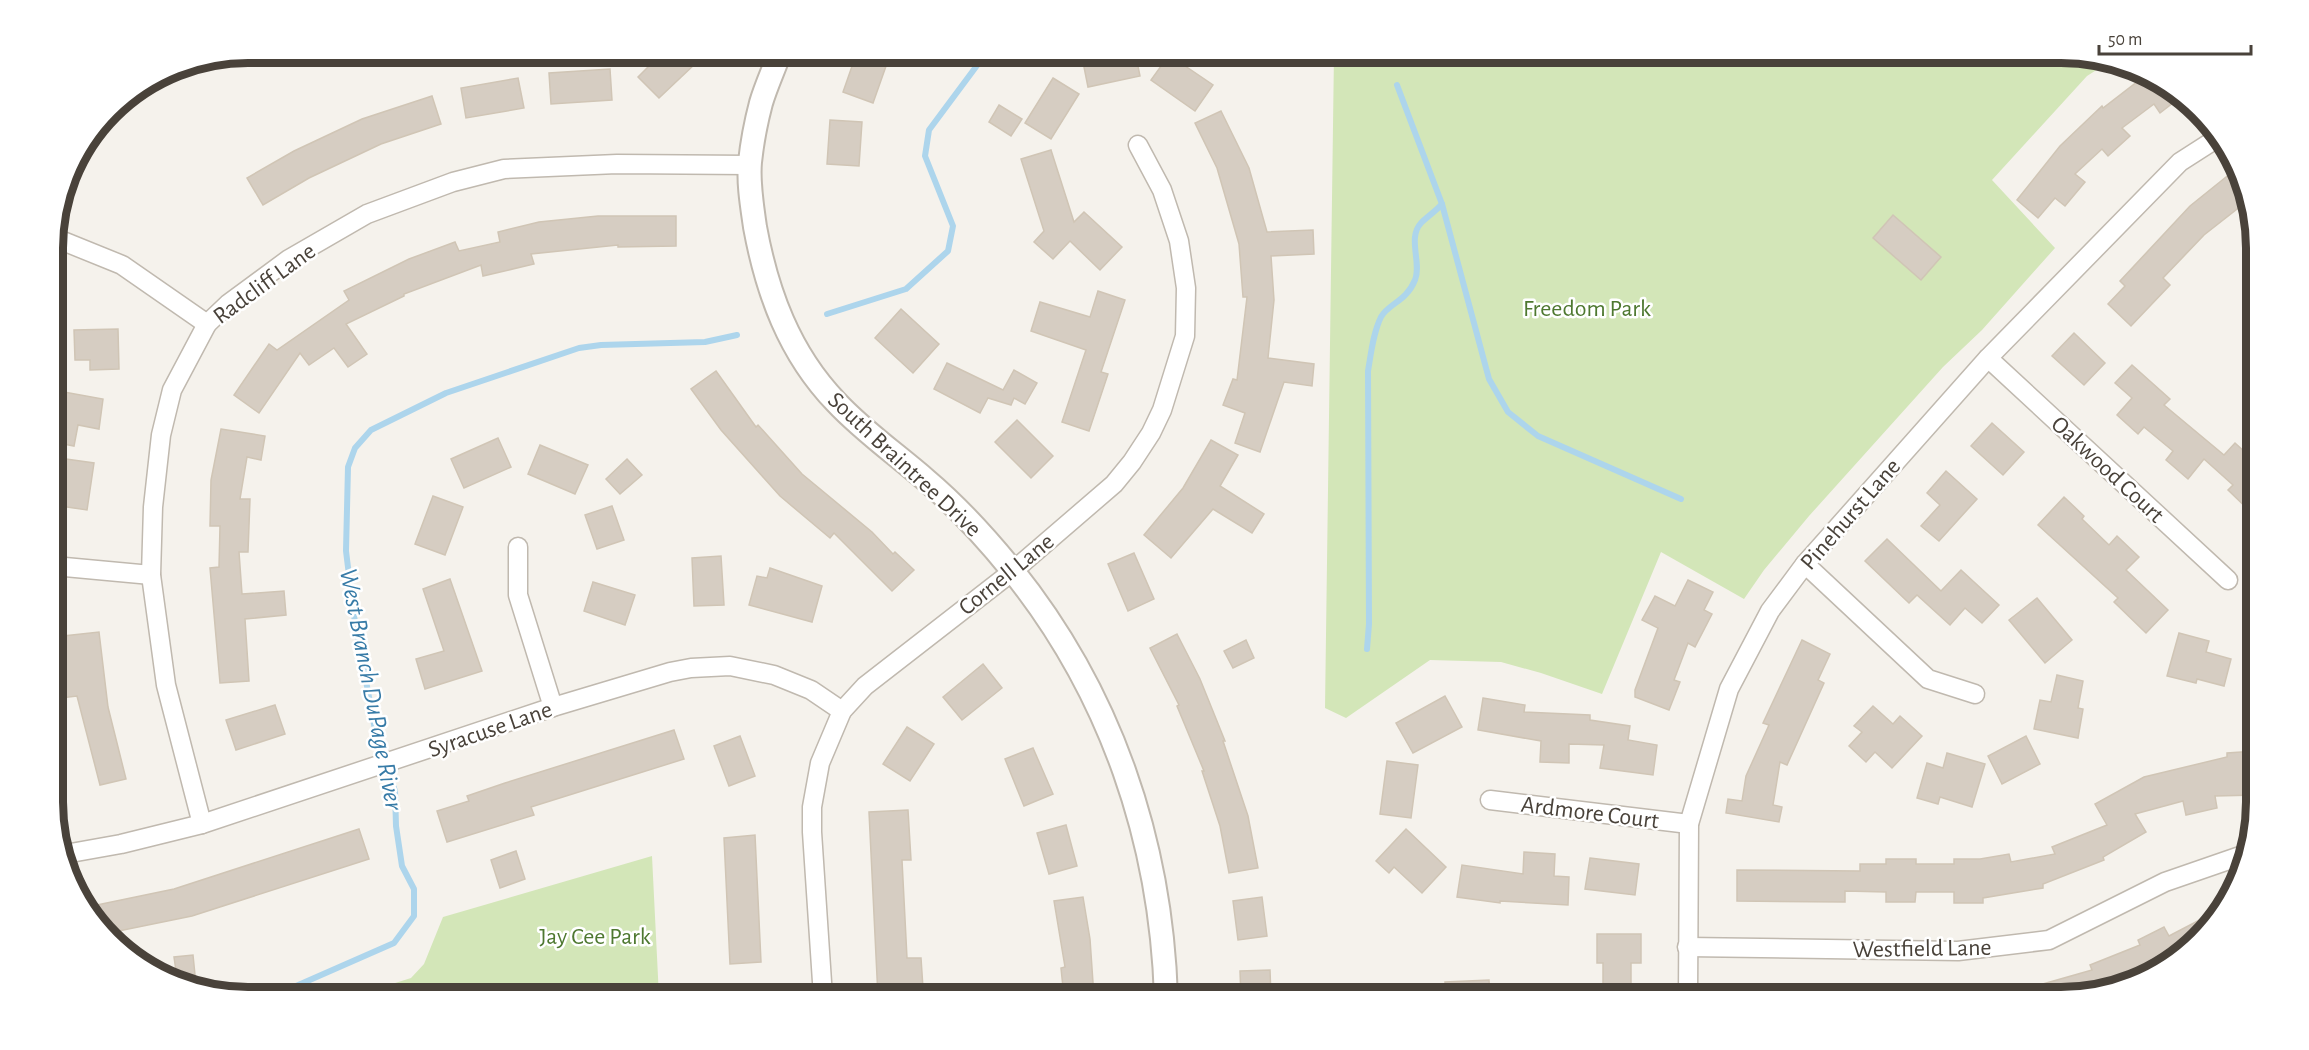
<svg xmlns="http://www.w3.org/2000/svg" width="2309" height="1050" viewBox="0 0 2309 1050" font-family="'Alegreya Sans',sans-serif">
<style>
.green{fill:#d3e6b8}
.lines{fill:none;stroke-linecap:round;stroke-linejoin:round}
.stream{stroke:#add5ec;stroke-width:6}
.building{fill:#d6cdc2;stroke:#d0c5b5;stroke-width:1.5}
.minor-casing{stroke:#c0b9af;stroke-width:21}
.tertiary-casing{stroke:#c0b9af;stroke-width:26}
.minor{stroke:#fff;stroke-width:18}
.tertiary{stroke:#fff;stroke-width:22}
.labels{text-anchor:middle;stroke-width:5;stroke-linejoin:round;paint-order:stroke}
.street-label{font-size:24px;fill:#49423a;stroke:#fff}
.park-label{font-size:24px;fill:#4e7830;stroke:#fff}
.water-label{font-size:26px;font-style:italic;fill:#377ba7;stroke:#fff}
.rim{fill:none;stroke:#49423a;stroke-width:8}
</style>
<rect width="100%" height="100%" fill="#f5f2ec"/>
<g class="green">
<path d="M2061 52 2109 62 2087 76 1992 180 2055 248 1982 330 1943 367 1809 516 1764 570 1744 599 1661 552 1602 694 1541 673 1501 662 1430 660 1346 718 1325 708 1334 53Z"/>
<path d="M652 856 659 997H351L411 978 424 964 443 917Z"/>
</g>
<g class="lines">
<g class="stream">
<path d="M1397 85 1442 204 1489 379 1508 412 1538 436 1681 499"/>
<path d="M827 314 906 289 948 251 953 226 925 156 929 130 987 52"/>
<path d="M1367 649 1369 624 1368 371C1371 354 1373 333 1381 317 1389 303 1406 302 1415 280 1422 263 1407 238 1421 223 1428 216 1436 211 1442 204"/>
<path d="M271 997 394 943 414 916V889L402 866 396 826 395 791 376 735 354 616 346 551 348 467 355 448 371 430 446 393 579 348 601 345 705 342 737 335"/>
</g>
</g>
<g class="building">
<path d="M663 52H686L696 63 659 98 638 77Z"/>
<path d="M857 52H891L873 103 843 92Z"/>
<path d="M1103 52H1135L1140 76 1088 87 1082 57Z"/>
<path d="M1169 55 1213 85 1195 111 1151 80Z"/>
<path d="M610 69 612 100 551 104 549 73Z"/>
<path d="M2146 75 2178 99 2160 113 2154 104 2122 128 2130 136 2108 156 2102 149 2075 174 2085 182 2065 206 2055 198 2038 218 2017 200 2060 146 2102 106 2103 108Z"/>
<path d="M518 78 524 108 466 118 461 88Z"/>
<path d="M1053 78 1079 94 1051 139 1025 123Z"/>
<path d="M432 96 441 124 381 144 309 178 263 205 247 178 294 151 362 119Z"/>
<path d="M999 105 1022 119 1011 136 989 122Z"/>
<path d="M1221 111 1249 168 1267 232 1313 230 1314 254 1271 256 1274 300 1268 358 1314 364 1312 386 1284 382 1260 452 1235 443 1245 413 1223 405 1233 379 1237 380 1247 297H1243L1239 244 1217 168 1195 123Z"/>
<path d="M830 120 862 122 859 166 827 164Z"/>
<path d="M1051 150 1074 222 1084 212 1122 247 1100 270 1070 241 1053 259 1034 242 1044 231 1021 159Z"/>
<path d="M2231 173 2238 182 2246 202 2204 235 2163 278 2170 285 2131 326 2108 304 2125 286 2120 281 2190 206Z"/>
<path d="M1893 215 1941 257 1921 280 1873 238Z"/>
<path d="M598 216H676V246L618 247V245L531 254 534 264 483 276 481 265 404 294V296L346 324 367 354 348 367 334 348 309 365 300 353 259 413 234 395 269 344 277 350 349 300 344 291 409 259 455 242 459 251 500 242 498 232 539 222Z"/>
<path d="M1098 291 1125 300 1101 372 1108 374 1089 431 1062 422 1086 350 1031 331 1040 302 1090 317Z"/>
<path d="M901 309 939 344 913 373 875 338Z"/>
<path d="M118 329 119 369 90 370V360H75L74 330Z"/>
<path d="M2074 333 2105 363 2084 385 2052 356Z"/>
<path d="M947 363 1003 390 1014 370 1037 383 1025 404 1014 398 1011 405 988 398 980 413 934 389Z"/>
<path d="M2132 365 2170 399 2164 405 2224 455 2235 443 2256 462V517L2228 490 2233 485 2204 459 2188 479 2166 460 2173 451 2144 427 2138 434 2117 415 2132 398 2115 383Z"/>
<path d="M716 371 756 427 758 425 802 474 872 532 893 554 895 552 914 570 892 591 834 533 830 538 780 496 721 430 691 389Z"/>
<path d="M53 390 103 399 99 429 78 425 74 446 53 442 56 410 53 409Z"/>
<path d="M1017 420 1053 456 1031 478 995 442Z"/>
<path d="M1992 423 2024 452 2003 475 1971 446Z"/>
<path d="M221 429 265 436 261 460 247 457 240 499H250L248 552H239L242 594 284 591 286 615 245 619 249 681 220 683 210 568 219 567 220 526H210L211 480Z"/>
<path d="M498 438 511 467 464 488 451 459Z"/>
<path d="M1211 440 1238 455 1220 486 1264 514 1252 533 1213 509 1171 558 1144 535 1183 488Z"/>
<path d="M540 445 588 465 575 494 528 474Z"/>
<path d="M66 459 94 463 87 510 54 505 53 475 63 476Z"/>
<path d="M627 459 642 475 620 494 606 479Z"/>
<path d="M1946 471 1977 499 1939 541 1921 526 1940 505 1927 493Z"/>
<path d="M433 496 463 507 445 555 415 544Z"/>
<path d="M2064 497 2084 516 2082 519 2109 545 2117 536 2139 557 2126 570 2168 610 2146 633 2114 602 2118 598 2038 525Z"/>
<path d="M612 506 624 540 597 549 585 515Z"/>
<path d="M1887 539 1941 591 1961 570 1999 605 1982 623 1965 608 1950 625 1917 595 1909 603 1865 561Z"/>
<path d="M1134 553 1154 599 1128 611 1108 564Z"/>
<path d="M721 556 724 605 694 606 692 558Z"/>
<path d="M770 568 822 586 812 622 749 605 757 576 767 578Z"/>
<path d="M450 579 482 671 425 689 416 659 444 651 423 589Z"/>
<path d="M1688 580 1713 592 1704 610 1712 614 1695 647 1688 643 1674 680 1680 682 1669 710 1635 697V690L1658 628 1642 620 1655 596 1675 606Z"/>
<path d="M593 582 635 595 625 625 584 611Z"/>
<path d="M2037 598 2072 640 2045 663 2009 620Z"/>
<path d="M99 632 108 707 126 779 100 785 77 696 61 698 54 648V637Z"/>
<path d="M2179 633 2209 641 2206 652 2231 659 2224 686 2197 679 2196 683 2167 676Z"/>
<path d="M1177 634 1200 679 1225 741H1223L1248 816 1258 868 1229 873 1220 826 1202 771H1204L1177 706 1179 705 1150 648Z"/>
<path d="M1246 640 1254 658 1233 668 1224 651Z"/>
<path d="M1802 640 1830 654 1818 680 1824 683 1787 765 1780 762 1773 805 1782 807 1779 822 1726 813 1728 799 1742 801 1746 776 1769 725 1763 723Z"/>
<path d="M983 664 1002 688 962 720 943 697Z"/>
<path d="M2057 675 2083 681 2078 708 2083 709 2078 738 2034 729 2040 700 2051 702Z"/>
<path d="M1445 696 1462 727 1413 753 1396 723Z"/>
<path d="M1483 698 1525 705 1524 712 1590 715V720L1630 726 1628 740 1657 745 1653 775 1600 768 1604 745 1569 744V763L1540 762 1541 741 1478 730Z"/>
<path d="M275 705 285 734 236 750 226 720Z"/>
<path d="M1873 706 1893 724 1900 716 1922 736 1892 768 1875 752 1866 762 1849 746 1862 732 1854 726Z"/>
<path d="M907 727 934 744 910 781 883 764Z"/>
<path d="M674 730 684 759 531 807 534 815 447 842 437 811 469 801 467 796 505 783Z"/>
<path d="M740 736 755 776 729 786 714 746Z"/>
<path d="M2026 736 2040 764 2002 784 1988 756Z"/>
<path d="M1033 748 1053 794 1024 806 1005 759Z"/>
<path d="M2256 751V795L2215 796 2217 808 2186 815 2183 801 2135 814 2146 832 2103 857 2104 860 2043 884V888L1983 898V903H1954V892H1916L1915 902H1886V892L1845 891V902L1737 901V870L1860 871V864H1886V859H1916V864H1954V859H1980L2009 854 2011 862 2055 854 2052 847 2107 825 2095 804 2144 777 2227 757V753Z"/>
<path d="M1947 753 1985 764 1972 807 1940 797 1938 804 1917 798 1927 763 1943 768Z"/>
<path d="M1387 761 1418 765 1411 818 1380 814Z"/>
<path d="M908 810 911 860H902L907 958H921L923 988 909 989V996L878 997 869 812Z"/>
<path d="M1066 825 1077 866 1049 874 1037 833Z"/>
<path d="M359 829 369 859 192 916 109 933 93 921 87 907 174 889Z"/>
<path d="M1406 829 1446 867 1422 893 1394 867 1389 873 1376 861Z"/>
<path d="M755 835 761 962 730 964 724 838Z"/>
<path d="M516 851 525 879 500 888 491 860Z"/>
<path d="M1524 852 1555 854 1554 876 1569 877 1568 905 1500 901V903L1457 897 1462 865 1523 874Z"/>
<path d="M1590 858 1639 864 1635 895 1585 889Z"/>
<path d="M1083 897 1090 939 1094 997H1064L1061 968 1065 967 1054 901Z"/>
<path d="M1262 897 1267 936 1238 940 1233 901Z"/>
<path d="M2215 912 2180 957 2147 975 2109 990 2074 997H2016L2015 992 2092 970 2090 965 2140 945 2138 940 2164 927 2169 936Z"/>
<path d="M1597 934H1641V963H1631V990H1603V963H1597Z"/>
<path d="M193 955 195 975 177 978 174 957Z"/>
<path d="M1270 970 1271 997H1241L1240 971Z"/>
<path d="M1489 980 1490 997H1445V982Z"/>
</g>
<g class="lines">
<g class="minor-casing">
<g id="minor">
<path d="M53 237 122 265 207 324"/>
<path d="M1988 358 2228 580"/>
<path d="M518 547V595L553 707"/>
<path d="M1805 564 1928 679 1975 694"/>
<path d="M54 566 151 575"/>
<path d="M1490 800 1689 824"/>
<path d="M202 824 166 685 151 575 153 507 161 435 172 390 207 324 228 304 289 259 367 214 453 182 504 169 617 164 750 165"/>
<path d="M65 854 121 844 202 824 553 707 670 672 691 668 730 666 774 675 811 690 842 711"/>
<path d="M1687 947 1958 951 2049 940 2165 882 2246 854"/>
<path d="M823 997 812 832V807L820 763 842 711 865 686 1013 571 1114 484 1132 462 1151 433 1162 410 1185 336 1186 288 1179 241 1162 190 1138 145"/>
<path d="M1688 997 1689 824 1729 689 1770 611 1805 564 1988 358 2180 162 2219 137"/>
</g>
</g>
<g class="tertiary-casing">
<path id="tertiary" d="M780 52C774 69 766 86 761 103 756 122 752 143 750 162 748 183 752 206 755 227 767 292 789 353 836 402 863 431 896 454 926 480 958 507 986 538 1012 570 1111 693 1161 841 1166 997"/>
</g>
<use href="#minor" class="minor"/>
<use href="#tertiary" class="tertiary"/>
</g>
<g class="labels">
<g class="street-label">
<text transform="translate(264 283) rotate(-36)" y="8">Radcliff Lane</text>
<text transform="translate(905 464) rotate(43)" y="8">South Braintree Drive</text>
<text transform="translate(2108 469) rotate(43)" y="8">Oakwood Court</text>
<text transform="translate(1850 514) rotate(-49)" y="8">Pinehurst Lane</text>
<text transform="translate(1006 574) rotate(-39)" y="8">Cornell Lane</text>
<text transform="translate(490 729) rotate(-19)" y="8">Syracuse Lane</text>
<text transform="translate(1590 812) rotate(7)" y="8">Ardmore Court</text>
<text transform="translate(1922 948) rotate(-1)" y="8">Westfield Lane</text>
</g>
<g class="park-label">
<text x="1587" y="316">Freedom Park</text>
<text x="595" y="944">Jay Cee Park</text>
</g>
<g class="water-label">
<text transform="translate(372 689) rotate(79)" y="9">West Branch DuPage River</text>
</g>
</g>
<path d="M0 0H2309V1050H0ZM248 63H2061A185 185 0 0 1 2246 248V802A185 185 0 0 1 2061 987H248A185 185 0 0 1 63 802V248A185 185 0 0 1 248 63Z" fill="#fff" fill-rule="evenodd"/>
<path class="rim" d="M248 63H2061A185 185 0 0 1 2246 248V802A185 185 0 0 1 2061 987H248A185 185 0 0 1 63 802V248A185 185 0 0 1 248 63Z"/>
<path d="M2099 45v9h152v-9" fill="none" stroke="#49423a" stroke-width="3"/>
<text x="2108" y="45" font-size="18" fill="#49423a" stroke="#ffffff" stroke-width="4.5" paint-order="stroke">50 m</text>
</svg>
